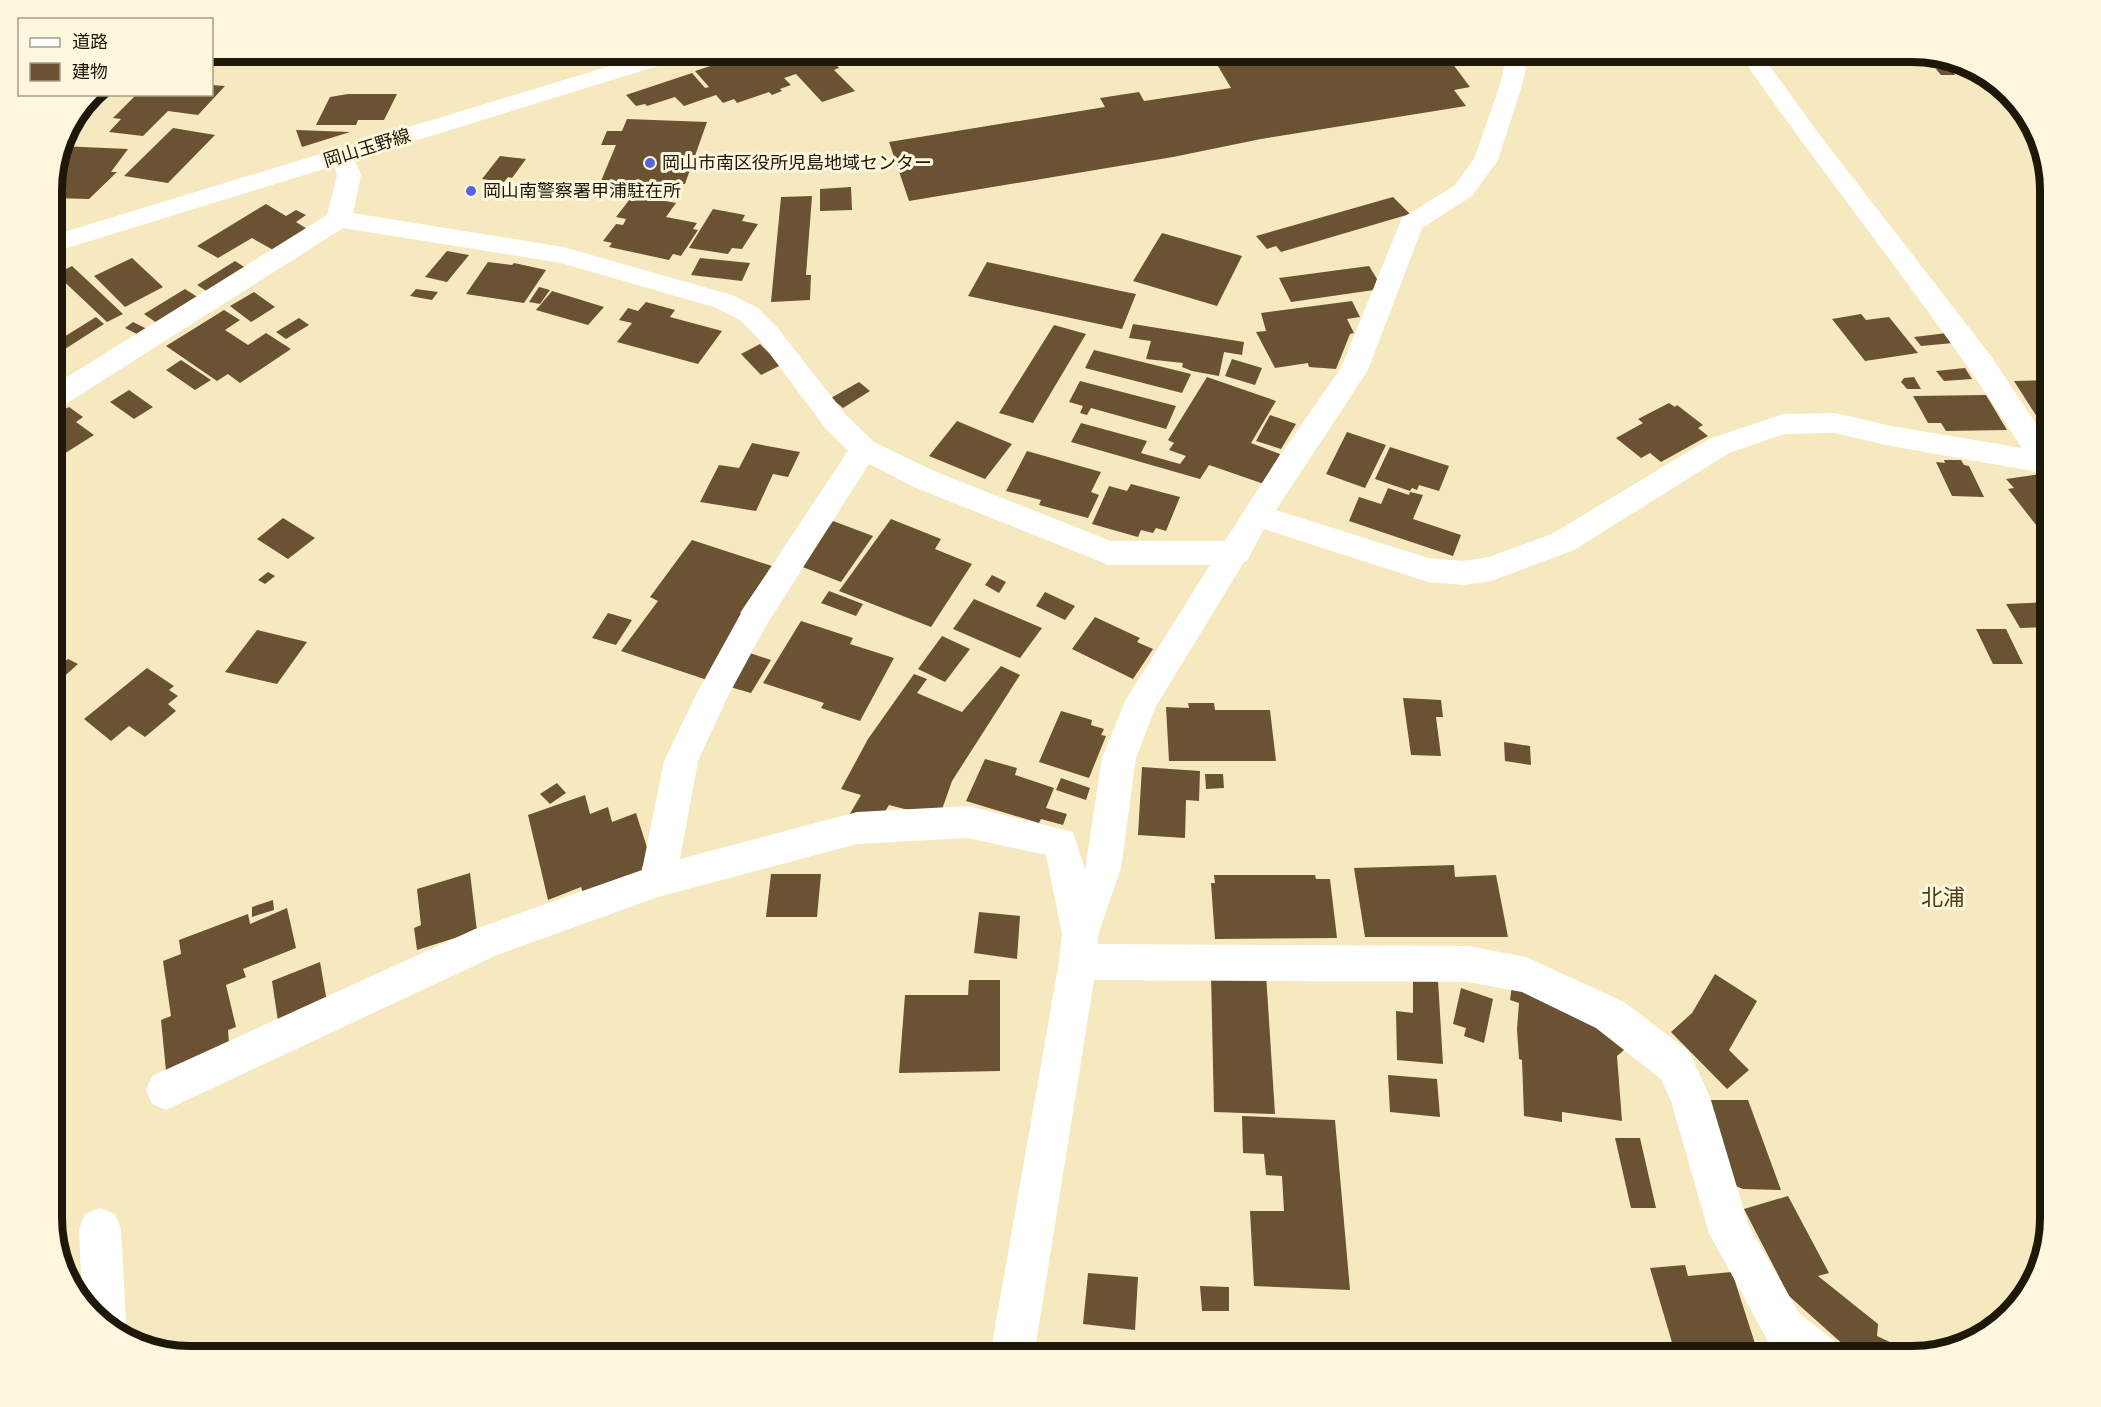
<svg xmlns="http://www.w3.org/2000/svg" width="2101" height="1407" viewBox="0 0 2101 1407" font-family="Roboto,'Noto Sans JP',sans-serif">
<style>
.building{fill:#6a5232}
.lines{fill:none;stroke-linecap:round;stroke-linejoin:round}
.street{fill:#fff;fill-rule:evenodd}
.primary{fill:#fff;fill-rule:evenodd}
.poi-dot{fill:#5565db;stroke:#fef6dd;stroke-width:2}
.labels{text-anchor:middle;stroke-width:6;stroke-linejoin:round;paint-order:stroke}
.far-street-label{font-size:18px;fill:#1d1808;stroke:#fef6dd}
.far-poi-label{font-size:18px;fill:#1d1808;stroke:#fef6dd;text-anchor:start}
.neighbourhood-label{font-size:22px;fill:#493e18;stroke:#fef6dd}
.rim{fill:none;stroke:#1d1808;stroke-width:8}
</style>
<rect width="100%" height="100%" fill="#f6e9bf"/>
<g class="building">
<path d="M756 51H823L839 68 834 70 855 91 822 102 796 74 784 78 791 85 780 89 782 91 772 95 769 92 737 103 734 99 723 103 716 95 684 106 675 97 647 106 645 104 636 106 626 95 692 73 705 88 709 87 695 71Z"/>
<path d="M1209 51H1443L1470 87 1454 90 1466 106 1261 139 1173 157 909 201 889 142 1105 107 1100 98 1139 92 1144 101 1231 88Z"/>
<path d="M1950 68 1955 75H1941L1936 69Z"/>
<path d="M212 85 225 86 198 115 168 111 143 136 109 132 121 119 113 118 137 94H212Z"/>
<path d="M348 94H397L384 120H358L356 125H316L330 97Z"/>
<path d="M627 119 707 122 685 184 601 181 616 145H601L607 131H622Z"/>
<path d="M173 128 215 135 168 183 124 176Z"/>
<path d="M296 130 350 132 302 147Z"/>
<path d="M60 146 128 149 111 172H117L89 199 51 198V186L65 169H54Z"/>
<path d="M500 156 526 159 512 178 508 177 504 182 482 179Z"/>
<path d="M851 187 852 210 820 211V189Z"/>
<path d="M633 195 676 203 666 217 697 223 693 229 698 230 681 256 673 254 669 260 609 247 612 243 603 241 616 224 623 225 626 219 616 217Z"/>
<path d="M812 196 806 275H811L810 300 771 302 781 197Z"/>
<path d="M1393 197 1410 214 1281 252 1276 246 1267 249 1256 236Z"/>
<path d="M266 204 286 216 296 210 306 215 296 222 309 230 275 251 252 238 218 258 197 246Z"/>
<path d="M713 209 745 215 742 221 758 224 742 249 732 248 728 254 689 248Z"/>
<path d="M1162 233 1242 256 1217 306 1133 281Z"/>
<path d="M447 251 469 255 447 282 425 277Z"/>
<path d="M132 258 163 287 125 307 94 276Z"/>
<path d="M700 258 750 263 742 281 691 275Z"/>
<path d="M235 261 249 270 211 294 197 285Z"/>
<path d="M488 262 512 265 514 263 546 270 524 303 466 294Z"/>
<path d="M987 262 1121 291 1136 294 1122 329 968 296Z"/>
<path d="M72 266 88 281 123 314 107 322 56 274Z"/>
<path d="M1369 266 1377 279 1374 290 1291 302 1279 278Z"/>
<path d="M539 287 550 290 540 304 529 302Z"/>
<path d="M185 289 202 300 161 326 144 314Z"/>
<path d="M416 289 438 292 432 300 410 296Z"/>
<path d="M552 291 604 307 588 325 536 310Z"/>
<path d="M254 292 275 307 251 322 230 306Z"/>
<path d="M1352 301 1360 317 1347 319 1354 333 1350 334 1336 369 1309 367 1308 363 1275 368 1256 332 1266 331 1261 313Z"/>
<path d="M646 302 675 310 670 317 722 331 698 364 617 342 632 323 619 320 628 308 638 311Z"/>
<path d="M224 310 240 320 225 330 248 345 266 333 291 349 240 383 228 374 217 381 166 346Z"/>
<path d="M1861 314 1866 320 1889 317 1918 353 1865 361 1832 319Z"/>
<path d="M96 317 104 324 51 358V345Z"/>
<path d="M299 318 309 325 286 339 276 332Z"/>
<path d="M133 322 147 329 139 335 125 328Z"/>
<path d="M1133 324 1244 342 1242 355 1224 352 1219 376 1192 371 1182 367 1183 363 1146 359 1151 341 1129 338Z"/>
<path d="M1054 325 1086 334 1033 423 999 413Z"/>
<path d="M1947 333 1953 343 1921 346 1914 337Z"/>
<path d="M760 344 781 365 761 375 741 354Z"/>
<path d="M1094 350 1191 374 1182 393 1085 368Z"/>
<path d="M1232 359 1262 368 1255 385 1225 376Z"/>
<path d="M181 360 211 380 195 390 166 370Z"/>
<path d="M1965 368 1972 379 1944 381 1936 371Z"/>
<path d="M1207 377 1276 401 1251 443 1280 454 1264 484 1209 465 1200 479 1071 442 1081 423 1147 441 1141 453 1180 464 1186 456 1169 450 1174 443 1168 440Z"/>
<path d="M1914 377 1921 389H1907L1901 382 1904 378Z"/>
<path d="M2050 380V420H2039L2014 381Z"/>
<path d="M1080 381 1176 406 1166 429 1091 408 1087 415 1080 413 1083 406 1069 402Z"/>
<path d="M859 382 870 391 843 408 831 398Z"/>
<path d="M129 390 153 407 134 419 110 402Z"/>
<path d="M1986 395 2007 430 1946 431 1941 423H1928L1913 396Z"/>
<path d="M1669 403 1675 407 1677 405 1703 425 1698 428 1708 436 1661 462 1650 453 1641 458 1616 438 1643 423 1638 419Z"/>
<path d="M69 407 83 417 76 422 94 435 51 462V416Z"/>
<path d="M1270 415 1296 424 1281 449 1256 441Z"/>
<path d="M957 421 1012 444 985 479 929 456Z"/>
<path d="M1347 432 1386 445 1365 488 1326 474Z"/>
<path d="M752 443 800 452 788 477 773 474 756 511 700 502 719 465 739 468Z"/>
<path d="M1390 447 1449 466 1439 491 1419 485 1417 490 1412 488 1410 491 1375 479Z"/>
<path d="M1027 451 1101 472 1091 492 1099 495 1088 518 1039 505 1041 500 1006 491Z"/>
<path d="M1944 460H1961L1964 465 1969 466 1984 497 1952 496 1936 462 1945 463Z"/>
<path d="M2040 474 2050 487V543L2008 489 2014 488 2006 479Z"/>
<path d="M1131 484 1180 497 1166 531 1156 528 1153 533 1141 530 1138 537 1092 524 1109 486 1127 491Z"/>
<path d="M1388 488 1409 495 1410 492 1423 495 1413 519 1461 535 1453 556 1349 521 1359 497 1381 504Z"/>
<path d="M283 518 315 538 288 559 257 539Z"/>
<path d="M891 519 941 539 935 549 972 564 931 627 839 591Z"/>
<path d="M833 521 873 536 841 582 800 566Z"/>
<path d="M692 540 772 566 740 613 749 616 707 680 621 651 658 601 650 597Z"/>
<path d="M268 572 275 576 265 584 258 580Z"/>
<path d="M992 575 1006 582 999 593 985 585Z"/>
<path d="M829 591 863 604 856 616 821 603Z"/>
<path d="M1045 592 1075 606 1065 620 1036 606Z"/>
<path d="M974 599 1042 628 1020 658 953 629Z"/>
<path d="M2050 602V627L2020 628 2006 604Z"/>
<path d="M608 613 632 620 616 645 592 638Z"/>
<path d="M1095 617 1140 638 1137 642 1153 649 1133 679 1072 649Z"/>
<path d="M801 621 853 638 850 644 894 658 860 721 821 708 824 703 763 683Z"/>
<path d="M1976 629H2006L2023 664H1993Z"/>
<path d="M257 630 307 642 277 684 225 672Z"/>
<path d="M942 636 970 649 945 682 918 669Z"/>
<path d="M750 653 771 660 751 693 730 687Z"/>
<path d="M68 659 78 664 58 682 51 678V673Z"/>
<path d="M1001 666 1020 675 952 781 939 818 889 805 882 816 848 817 861 795 841 789 868 739 914 674 927 679 917 693 962 712Z"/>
<path d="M147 668 174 686 169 690 178 696 168 704 176 711 145 737 129 726 111 741 84 719Z"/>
<path d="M1403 698 1441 700 1443 717H1436L1441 756 1411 755Z"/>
<path d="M1188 703H1214L1215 710H1270L1276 761H1169L1166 707 1189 708Z"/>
<path d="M1061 711 1092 720 1091 725 1104 729 1101 735 1106 736 1089 778 1039 762Z"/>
<path d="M1504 742 1530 746 1531 765 1505 761Z"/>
<path d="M985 759 1017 768 1015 775 1054 788 1046 808 1067 814 1063 825 1041 819 1039 823 966 801Z"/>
<path d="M1142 767 1200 771 1199 801 1186 800 1185 838 1138 835Z"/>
<path d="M1205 774H1223L1224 788 1206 789Z"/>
<path d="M1061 778 1090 788 1086 800 1056 790Z"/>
<path d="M557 783 566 793 550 804 540 794Z"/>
<path d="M585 795 590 814 608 807 612 822 636 813 652 863 642 867V872L583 893 581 887 548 900 528 815Z"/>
<path d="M1454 865 1455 877 1496 875 1508 937H1365L1354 868Z"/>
<path d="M470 873 477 931 417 950 414 928 421 925 417 889Z"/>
<path d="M771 874H821L817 917H766Z"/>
<path d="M1214 875H1315L1316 879H1330L1337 938 1215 939 1211 883H1215Z"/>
<path d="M273 900 274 910 252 917V907Z"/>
<path d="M287 908 296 948 243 969 246 977 226 985 236 1027 228 1030 229 1044 166 1071 161 1020 171 1016 163 961 181 954 179 940 248 914 250 924Z"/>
<path d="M979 912 1020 916 1017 959 974 953Z"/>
<path d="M320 962 327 1002 278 1021 272 981Z"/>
<path d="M1211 973 1266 974 1275 1114 1214 1112Z"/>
<path d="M1715 974 1757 1001 1729 1050 1749 1070 1727 1089 1671 1032 1692 1013Z"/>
<path d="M1413 978 1438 980 1443 1064 1397 1060 1396 1011 1413 1013Z"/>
<path d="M969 980H1000V1071L899 1073 905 995H968Z"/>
<path d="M1512 985 1638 1038 1617 1056 1622 1121 1562 1112V1122L1524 1116 1522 1060 1519 1059 1517 1029 1519 1003 1510 1000Z"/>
<path d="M1461 988 1493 999 1484 1043 1464 1036 1466 1028 1453 1024Z"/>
<path d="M1388 1075 1437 1079 1440 1117 1390 1112Z"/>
<path d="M1708 1100H1748L1781 1190 1743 1189 1733 1185Z"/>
<path d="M1242 1116 1335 1120 1350 1290 1254 1286 1250 1211H1284L1282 1176 1266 1175 1264 1154 1243 1153Z"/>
<path d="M1615 1138H1640L1656 1208H1631Z"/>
<path d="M1788 1196 1829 1273 1818 1276 1878 1324 1877 1336 1909 1351V1356H1856L1789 1296 1744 1209Z"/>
<path d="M1685 1265 1688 1276 1732 1272 1759 1356H1676L1650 1268Z"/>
<path d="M1088 1273 1138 1277 1135 1330 1083 1324Z"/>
<path d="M1200 1286 1229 1287V1311H1202Z"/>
</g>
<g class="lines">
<g class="street">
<path d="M1507 51H1529L1523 82 1498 160 1472 196 1422 228 1368 370 1276 510 1428 558 1463 561 1489 557 1552 534 1709 439 1783 414 1835 413 1891 426 2022 448C1934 311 1830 185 1737 51H1759L1819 134 1991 356 2050 445V479L2038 472 1891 446 1835 433 1784 434 1729 453 1574 550 1491 581 1463 585 1428 582 1264 529 1247 561 1244 562 1156 706 1136 758 1121 868 1098 935V944L1468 946 1526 957 1624 1002 1689 1051 1710 1097 1748 1224 1799 1313 1833 1340 1839 1356H1783L1769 1343 1709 1233 1671 1101 1661 1079 1596 1028 1522 992 1468 982 1094 980 1034 1356H990L1059 962 1062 934 1046 855 968 838 857 844 658 897 497 955 166 1110 152 1104 146 1090 152 1076 475 929 642 870 664 761 697 693 745 606 848 451 826 429 758 338 740 320 714 307 561 263 343 228 61 407 51 410V387L327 215 337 175 330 155 334 150 342 148 350 150 361 175 353 213 563 247 732 295 758 308 776 326 846 415 874 442 934 471 1111 541H1225L1274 464 1341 368 1402 218 1454 186 1474 159 1501 82ZM869 464 914 487 1109 565H1210L1125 701 1102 758 1085 870 1073 832 968 806 857 812 680 859 698 761 727 698 767 624Z"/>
<path d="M100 1208 115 1214 121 1229 126 1323 121 1335 112 1332 82 1299 79 1229 85 1214Z"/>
</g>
<path class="primary" d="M659 51H693L690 56 51 253V236Z"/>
</g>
<g class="poi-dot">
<circle cx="650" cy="163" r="6"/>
<circle cx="471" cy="191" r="6"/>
</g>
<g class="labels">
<g class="far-street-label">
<text transform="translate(367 148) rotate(-17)" y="6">岡山玉野線</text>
</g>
<g class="far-poi-label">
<text x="662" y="169">岡山市南区役所児島地域センター</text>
<text x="483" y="197">岡山南警察署甲浦駐在所</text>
</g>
<g class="neighbourhood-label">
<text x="1943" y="905">北浦</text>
</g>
</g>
<path d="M0 0H2101V1407H0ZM190 62H1912A128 128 0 0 1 2040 190V1218A128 128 0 0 1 1912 1346H190A128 128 0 0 1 62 1218V190A128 128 0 0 1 190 62Z" fill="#fef6dd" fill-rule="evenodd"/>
<path class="rim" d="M190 62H1912A128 128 0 0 1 2040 190V1218A128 128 0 0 1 1912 1346H190A128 128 0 0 1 62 1218V190A128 128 0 0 1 190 62Z"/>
<rect x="18" y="18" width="195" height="78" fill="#fef6dd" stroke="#a49d88" stroke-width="1.5"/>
<rect x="30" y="38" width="30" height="9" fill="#ffffff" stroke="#a49d88" stroke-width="1.5"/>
<text x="72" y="48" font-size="18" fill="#1d1808">道路</text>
<rect x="30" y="63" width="30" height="18" fill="#6a5232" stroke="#a49d88" stroke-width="1.5"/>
<text x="72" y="78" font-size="18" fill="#1d1808">建物</text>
</svg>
